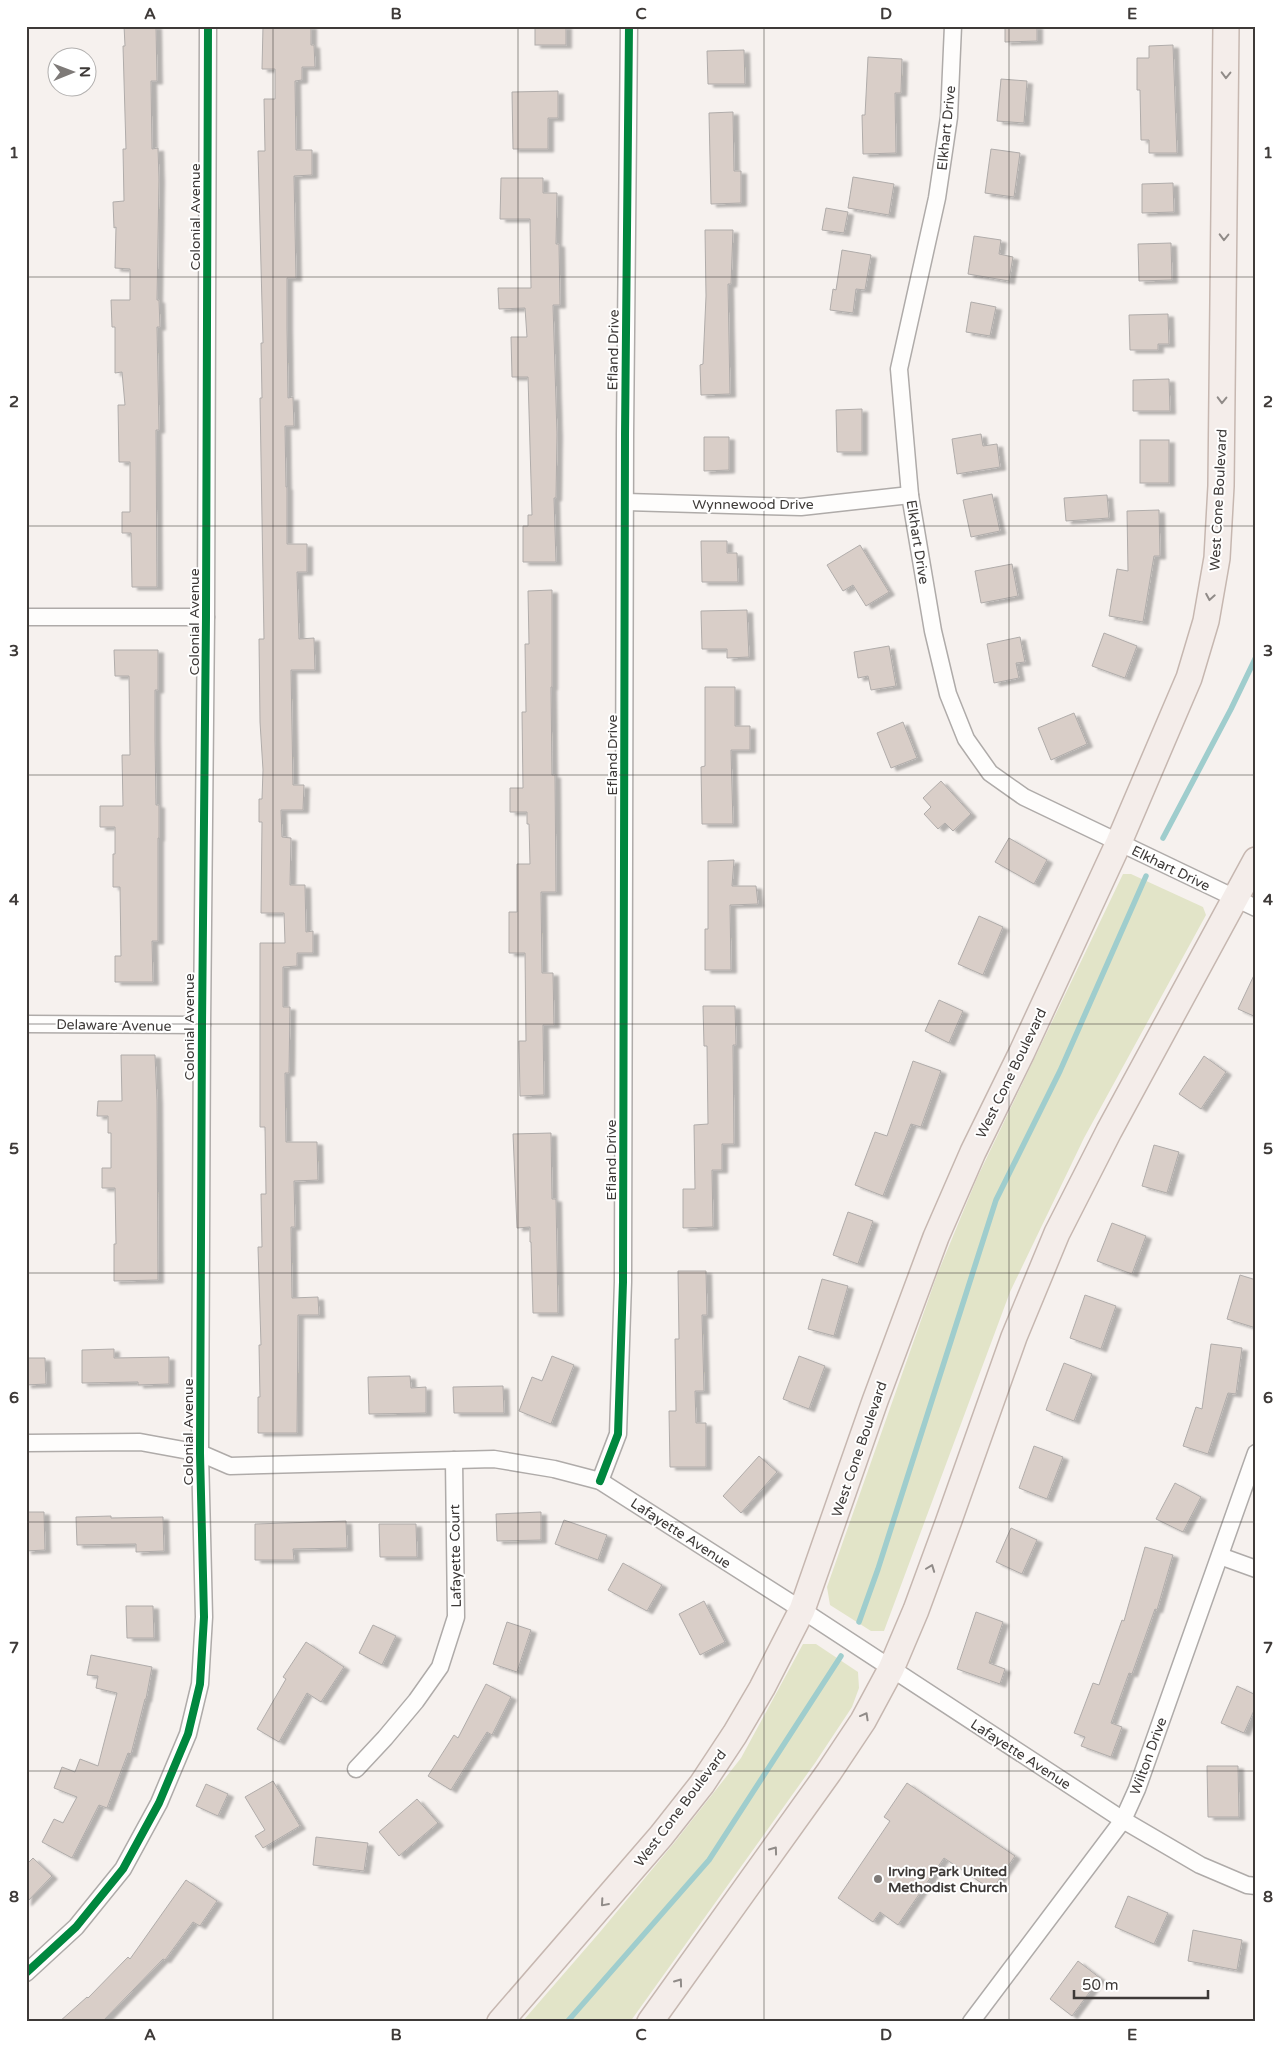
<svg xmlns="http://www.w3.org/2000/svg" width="1282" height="2048" viewBox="0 0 1282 2048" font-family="'Varela Round',sans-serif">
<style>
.green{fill:#e2e4c8}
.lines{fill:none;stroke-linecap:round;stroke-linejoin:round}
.stream{stroke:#9fcdcd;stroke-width:5.5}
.building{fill:#d9cec8;stroke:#b0acaa;filter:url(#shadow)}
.street-casing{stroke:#afaba9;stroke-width:19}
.primary-casing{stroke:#c6b7b0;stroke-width:28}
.street{stroke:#fefdfc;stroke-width:16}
.primary{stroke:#f4edea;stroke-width:25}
.cycleway-casing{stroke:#fff;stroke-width:11}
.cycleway{stroke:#00873e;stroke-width:8}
.oneway{stroke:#908b88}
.grid{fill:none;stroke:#3e3a38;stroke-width:1;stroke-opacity:0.55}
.poi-dot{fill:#7e7a78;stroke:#fff;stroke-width:2}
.labels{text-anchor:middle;stroke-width:4;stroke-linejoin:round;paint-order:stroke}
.street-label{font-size:14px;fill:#3e3a38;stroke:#fff}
.poi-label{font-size:14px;font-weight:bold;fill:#3e3a38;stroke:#fff;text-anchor:start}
.neatline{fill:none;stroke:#3e3a38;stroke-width:2}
.grid-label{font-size:16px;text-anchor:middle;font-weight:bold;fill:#3e3a38}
</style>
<defs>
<filter id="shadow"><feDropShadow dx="5.5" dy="3" stdDeviation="1" flood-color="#0004"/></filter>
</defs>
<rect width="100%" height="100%" fill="#f6f1ee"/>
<g class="green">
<path d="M1123 874H1131L1203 907 1206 915 1084 1138 1010 1292 884 1631H871L830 1605 827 1587 937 1275 977 1178Z"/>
<path d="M803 1644H816L858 1672 859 1688 852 1707 815 1763 630 2022H522L600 1932 674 1843 741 1758Z"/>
</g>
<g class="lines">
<g class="stream">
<path d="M1163 838 1231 709 1256 657"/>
<path d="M859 1622 878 1569 996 1200 1060 1071 1146 876"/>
<path d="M567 2022 709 1860 841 1656"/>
</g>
</g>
<g class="building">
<path d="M124 26H156L157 81H151L152 149 158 148 159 179 157 300H159L160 327H157L159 430H156L157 587H132L131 533H122V512H130V462H119L118 405H125L122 372 115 373V327H112L111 300H130V269L115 268 116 227 114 228 113 202 124 201 123 149H126L123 46H125Z"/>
<path d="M263 26H311V45H314L315 67H302V80L295 81 296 150H312V175L294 176 296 278H287V327L288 398 293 397 294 426H285L286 487H287V544H307V572H297L299 639 314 638 315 670H291L293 785H304L303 810H281L282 837 291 838 290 885H305L306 932 313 931V953H297V966L283 967V1007H290L289 1073H285L286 1142H317L318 1180 294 1181 295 1227H291L292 1298 318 1297 319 1315H298L297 1433H258V1397H260L259 1345H261L258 1247H262L261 1194H266L265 1127H260V943H285L284 913H261L262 822H259V799H262L263 770 260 722 259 639H264L260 398H262L261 343H263L258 151H265L264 99H275V69H262Z"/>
<rect x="535" y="26" width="31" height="19"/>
<path d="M1005 26H1037V41L1005 42Z"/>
<path d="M1173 45 1177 153H1149V140H1141L1140 90H1137V58H1149V46Z"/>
<path d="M744 50 745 84H708L707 51Z"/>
<path d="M868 57 902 59 901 93H895L896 153 863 154 862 115H865Z"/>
<path d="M1001 79 1027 81 1024 123 997 121Z"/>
<path d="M558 91V118H548V149H513L512 92Z"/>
<path d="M733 112 734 171H741V203L711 204 709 113Z"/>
<path d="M991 149 1020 153 1014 197 985 193Z"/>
<path d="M853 177 894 184 889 215 848 208Z"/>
<path d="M501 178H543V193H557L556 244H559L560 305H553L557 434 556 498H554L556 562H523V526H528V515H532L528 377H512L511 337H527L525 308 499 309 498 288H531L530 219H500Z"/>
<path d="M1173 183 1174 212 1142 213V184Z"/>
<path d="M826 208 848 212 844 233 822 230Z"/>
<path d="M705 230H733L731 284H728L730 394 701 395 700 365 703 364 706 296Z"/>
<path d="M974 236 1001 240 999 254 1013 257 1009 281 968 274Z"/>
<path d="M1171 243 1172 280 1139 281 1138 244Z"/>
<path d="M842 250 871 255 865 290 856 289 853 313 830 310 833 289 836 290Z"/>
<path d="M971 302 996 307 990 336 966 332Z"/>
<path d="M1168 314 1169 344H1158V350H1130L1129 315Z"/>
<path d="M1169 379 1170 411H1133V380Z"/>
<path d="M862 409V452H837L836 410Z"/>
<path d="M981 434 983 446 997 444 1000 467 957 474 952 439Z"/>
<path d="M704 437H729V470L704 471Z"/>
<rect x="1140" y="440" width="29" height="43"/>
<path d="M992 494 1000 531 971 537 963 500Z"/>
<path d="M1107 495 1109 518 1066 521 1064 498Z"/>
<path d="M1159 510 1160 556H1154L1143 622 1109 616 1117 569 1128 571 1127 511Z"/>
<path d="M701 541H727V553H737L738 582H702Z"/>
<path d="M860 545 889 592 866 606 853 585 843 591 827 565Z"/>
<path d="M1012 564 1018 596 981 603 975 571Z"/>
<path d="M552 590V687H551L552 775H555L556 892H541L542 973H553L554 1025H543L544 1095 520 1096 519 1041H526L525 953H509V912H517V864H530L529 824H527V812H510V788H523L522 712H526L525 644H529L528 591Z"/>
<path d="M747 610 749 657 727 658V649H702L701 611Z"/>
<path d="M1104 633 1137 646 1125 678 1092 666Z"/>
<path d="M1020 637 1025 662 1016 663 1019 678 994 683 987 644Z"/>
<path d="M889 646 896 686 871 690 868 676 858 678 854 652Z"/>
<path d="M114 650H158V690H155V739L156 805H159V838H158V941H152L153 982H115V956H121L120 887H113V854H115V827H100V806H123L122 755H130L129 676H115Z"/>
<path d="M705 687H735V726H750V750H731L733 824H702L701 767 705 766Z"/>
<path d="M1074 713 1087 744 1051 760 1038 728Z"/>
<path d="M903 722 917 758 891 768 877 733Z"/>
<path d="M941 781 971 814 953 831 945 823 938 829 924 814 931 807 923 798Z"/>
<path d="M1009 838 1047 860 1034 884 995 862Z"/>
<path d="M734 860 732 886H756L758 904 730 905 731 970H705V929H708V861Z"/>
<path d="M979 916 1003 927 983 975 958 964Z"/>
<path d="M1256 971V1017L1238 1009Z"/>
<path d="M939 1000 963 1011 949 1043 925 1031Z"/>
<path d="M703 1006H735L736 1045H733L734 1144H722V1170H712L713 1227 683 1228V1189H695L694 1125 708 1124 707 1046H704Z"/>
<path d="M121 1055H155L157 1100 158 1280 114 1281V1244H116L115 1188H102V1168H111V1133H108V1116H97L98 1101H122Z"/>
<path d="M1204 1056 1226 1072 1201 1109 1179 1094Z"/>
<path d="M913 1061 941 1071 921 1127 911 1124 883 1196 855 1185 875 1132 887 1136Z"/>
<path d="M551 1133 552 1199H556L558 1313H533L531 1242H530V1227L517 1228 513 1134Z"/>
<path d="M1154 1145 1179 1152 1167 1193 1142 1186Z"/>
<path d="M848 1212 873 1221 858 1264 833 1255Z"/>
<path d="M1112 1223 1146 1236 1132 1274 1097 1261Z"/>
<path d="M678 1271H706L707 1315H702L704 1391H695L696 1423H706V1467H670L669 1411H676L675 1339H679Z"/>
<path d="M1240 1275 1256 1280V1328L1227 1319Z"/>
<path d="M822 1279 848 1286 834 1336 808 1329Z"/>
<path d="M1085 1295 1116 1306 1101 1349 1070 1338Z"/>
<path d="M1211 1344 1242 1348 1236 1394 1228 1393 1208 1454 1183 1446 1196 1407 1202 1409Z"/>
<path d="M114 1349V1358L169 1357V1384L138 1385V1382L82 1383V1350Z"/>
<path d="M552 1356 574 1365 551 1424 519 1411 532 1377 542 1381Z"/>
<path d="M799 1356 825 1366 809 1409 783 1399Z"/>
<path d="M26 1358H45L46 1384 26 1385Z"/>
<path d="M1064 1363 1092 1374 1074 1421 1046 1410Z"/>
<path d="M410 1376 411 1388 426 1387V1413L369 1414 368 1377Z"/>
<path d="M503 1386 504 1413H454L453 1387Z"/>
<path d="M1034 1446 1063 1457 1047 1499 1019 1488Z"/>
<path d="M759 1456 777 1472 741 1513 723 1496Z"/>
<path d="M1175 1483 1201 1497 1183 1532 1156 1519Z"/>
<path d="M26 1512H44L45 1550 26 1551Z"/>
<path d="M541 1512V1540L497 1541 496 1514Z"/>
<path d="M111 1516V1518L163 1517 164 1551 136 1552V1544L77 1545 76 1517Z"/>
<path d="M564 1520 607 1535 598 1560 555 1544Z"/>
<path d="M346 1521 347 1548 293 1549 294 1560H255V1524Z"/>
<path d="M379 1524H416L417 1557H380Z"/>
<path d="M1011 1528 1037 1540 1022 1574 996 1562Z"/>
<path d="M1145 1547 1173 1555 1157 1610 1155 1609 1132 1674 1129 1673 1111 1723 1122 1727 1111 1757 1081 1746 1085 1737 1074 1733 1093 1683 1099 1685 1122 1620 1124 1621Z"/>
<path d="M623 1563 662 1585 647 1611 608 1590Z"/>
<path d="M704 1601 725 1642 700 1655 679 1614Z"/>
<path d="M126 1606H153L154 1638H127Z"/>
<path d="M976 1612 1003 1622 989 1663 1005 1669 1000 1684 957 1669Z"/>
<path d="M507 1622 531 1630 517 1672 493 1664Z"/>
<path d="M373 1625 396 1636 382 1665 359 1653Z"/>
<path d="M306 1642 344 1667 321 1702 307 1693 279 1742 257 1729 286 1679 283 1677Z"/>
<path d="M91 1655 152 1667 146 1699H145L131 1754 128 1753 107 1808 99 1805 72 1858 42 1842 54 1819 63 1823 77 1797 54 1788 62 1767 75 1772 80 1759 98 1766 117 1693 96 1688 98 1676 87 1675Z"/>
<path d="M486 1684 511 1697 492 1735 487 1732 451 1790 428 1776 454 1735 458 1738Z"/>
<path d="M1237 1686 1256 1695V1706L1244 1733 1221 1723Z"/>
<path d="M1207 1766H1238L1239 1817H1208Z"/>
<path d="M273 1781 300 1826 263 1848 255 1836 265 1830 245 1797Z"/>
<path d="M907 1783 1015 1856 992 1890 944 1858 898 1925 880 1912 873 1922 838 1898 890 1821 884 1817Z"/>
<path d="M206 1784 228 1794 218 1816 196 1806Z"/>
<path d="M417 1799 438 1823 399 1856 379 1832Z"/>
<path d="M316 1837 368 1843 364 1871 313 1865Z"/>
<path d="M33 1858 52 1876 26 1903V1865Z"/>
<path d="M186 1880 217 1901 200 1926 193 1922 165 1960 163 1959 102 2022H59L87 1997 88 1998 128 1957 130 1959Z"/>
<path d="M1128 1896 1168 1913 1154 1944 1115 1927Z"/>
<path d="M1193 1930 1242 1940 1237 1970 1188 1961Z"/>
<path d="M1078 1961 1100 1978 1072 2016 1050 1999Z"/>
</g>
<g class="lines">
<g class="street-casing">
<g id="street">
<path d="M953 26 949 117 937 198 899 369 910 495 933 631 948 694 966 739 990 773 1024 797 1256 908"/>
<path d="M626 502 801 507 910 495"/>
<path d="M26 617H206"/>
<path d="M26 1024 202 1025"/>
<path d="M26 1443 140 1442 200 1453 230 1466 494 1459 554 1469 600 1481 802 1610 1123 1820 1200 1865 1247 1885 1256 1886"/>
<path d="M600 1481 618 1434 623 1282 625 435 629 26"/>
<path d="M1220 1556 1256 1569"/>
<path d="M356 1769 385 1738 416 1701 440 1667 456 1617 454 1460"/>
<path d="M26 1973 76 1927 123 1869 159 1803 188 1734 200 1684 204 1617 200 1453 202 1025 206 617 208 26"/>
<path d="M971 2022 1123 1820 1137 1789 1256 1453"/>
</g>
</g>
<g class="primary-casing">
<g id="primary">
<path d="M500 2022 661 1836 702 1784 735 1734 762 1688 802 1610 875 1401 936 1237 973 1152 1022 1052 1119 842 1189 678 1206 621 1217 558 1221 486 1226 26"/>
<path d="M650 2022 829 1772 863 1721 891 1669 916 1610 948 1523 1014 1337 1057 1233 1109 1131 1256 860"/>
</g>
</g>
<use href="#street" class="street"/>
<use href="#primary" class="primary"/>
<g class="cycleway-casing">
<g id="cycleway">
<path d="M600 1481 618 1434 623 1282 625 435 629 26"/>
<path d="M26 1973 76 1927 123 1869 159 1803 188 1734 200 1684 204 1617 200 1453 202 1025 206 617 208 26"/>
</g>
</g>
<use href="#cycleway" class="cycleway"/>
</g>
<defs><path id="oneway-chevron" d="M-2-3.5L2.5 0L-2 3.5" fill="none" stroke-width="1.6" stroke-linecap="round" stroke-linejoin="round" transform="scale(1.25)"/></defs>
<g class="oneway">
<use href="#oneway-chevron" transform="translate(1226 75) rotate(91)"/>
<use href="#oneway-chevron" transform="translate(1224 237) rotate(91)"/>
<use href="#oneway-chevron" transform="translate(1222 400) rotate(91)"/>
<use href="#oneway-chevron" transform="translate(1210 597) rotate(100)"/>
<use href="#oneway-chevron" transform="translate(931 1568) rotate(-69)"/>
<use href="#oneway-chevron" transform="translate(865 1716) rotate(-61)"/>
<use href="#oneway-chevron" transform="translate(774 1850) rotate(-54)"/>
<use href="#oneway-chevron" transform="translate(604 1903) rotate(131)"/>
<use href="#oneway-chevron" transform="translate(679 1982) rotate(-54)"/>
</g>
<path class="grid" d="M273 26V2022M518 26V2022M764 26V2022M1009 26V2022M26 277H1256M26 526H1256M26 775H1256M26 1024H1256M26 1273H1256M26 1522H1256M26 1771H1256"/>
<circle class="poi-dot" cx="878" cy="1879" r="5"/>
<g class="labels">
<g class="street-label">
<text transform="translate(946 128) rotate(-84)" y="5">Elkhart Drive</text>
<text transform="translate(195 217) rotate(-90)" y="5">Colonial Avenue</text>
<text transform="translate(613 350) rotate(-89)" y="5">Efland Drive</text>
<text transform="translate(1218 500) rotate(-87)" y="5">West Cone Boulevard</text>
<text x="753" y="509">Wynnewood Drive</text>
<text transform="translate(918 542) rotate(81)" y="5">Elkhart Drive</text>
<text transform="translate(194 622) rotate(-90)" y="5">Colonial Avenue</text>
<text transform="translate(612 755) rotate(-90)" y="5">Efland Drive</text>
<text transform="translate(1171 868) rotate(26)" y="5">Elkhart Drive</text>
<text transform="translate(114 1025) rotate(1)" y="5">Delaware Avenue</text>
<text transform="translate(189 1027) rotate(-90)" y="5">Colonial Avenue</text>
<text transform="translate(1011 1073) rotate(-64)" y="5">West Cone Boulevard</text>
<text transform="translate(611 1160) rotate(-90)" y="5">Efland Drive</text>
<text transform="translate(188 1432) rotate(-90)" y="5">Colonial Avenue</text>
<text transform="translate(859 1449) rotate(-71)" y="5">West Cone Boulevard</text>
<text transform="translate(681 1533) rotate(33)" y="5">Lafayette Avenue</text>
<text transform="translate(455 1556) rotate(-91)" y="5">Lafayette Court</text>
<text transform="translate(1021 1754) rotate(33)" y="5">Lafayette Avenue</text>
<text transform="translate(1148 1756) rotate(-70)" y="5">Wilton Drive</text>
<text transform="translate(680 1808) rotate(-53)" y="5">West Cone Boulevard</text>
</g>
<g class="poi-label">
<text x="888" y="1876">Irving Park United<tspan x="888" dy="16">Methodist Church</tspan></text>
</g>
</g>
<rect width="1282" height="2048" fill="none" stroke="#ffffff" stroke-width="55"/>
<g transform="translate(72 72) rotate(89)"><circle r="24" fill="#ffffff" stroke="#b2b0af"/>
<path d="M0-4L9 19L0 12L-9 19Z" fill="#7e7a78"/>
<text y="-8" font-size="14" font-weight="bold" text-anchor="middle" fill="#3e3a38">N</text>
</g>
<path d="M1074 1990v8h134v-8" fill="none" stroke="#3e3a38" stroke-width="2.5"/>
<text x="1082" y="1990" font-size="15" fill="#3e3a38" stroke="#ffffff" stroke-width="4" paint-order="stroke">50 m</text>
<rect x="28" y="28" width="1226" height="1992" class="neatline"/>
<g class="grid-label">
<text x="150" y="19">A</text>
<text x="396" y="19">B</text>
<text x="641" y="19">C</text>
<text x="886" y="19">D</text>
<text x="1132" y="19">E</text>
<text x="14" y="158">1</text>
<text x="1268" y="158">1</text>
<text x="14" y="407">2</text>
<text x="1268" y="407">2</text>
<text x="14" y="656">3</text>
<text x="1268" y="656">3</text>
<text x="14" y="905">4</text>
<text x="1268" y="905">4</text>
<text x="14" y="1154">5</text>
<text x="1268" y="1154">5</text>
<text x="14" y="1403">6</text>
<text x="1268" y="1403">6</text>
<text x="14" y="1653">7</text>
<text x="1268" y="1653">7</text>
<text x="14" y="1902">8</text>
<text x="1268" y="1902">8</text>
<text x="150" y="2040">A</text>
<text x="396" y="2040">B</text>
<text x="641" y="2040">C</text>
<text x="886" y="2040">D</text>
<text x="1132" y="2040">E</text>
</g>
</svg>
